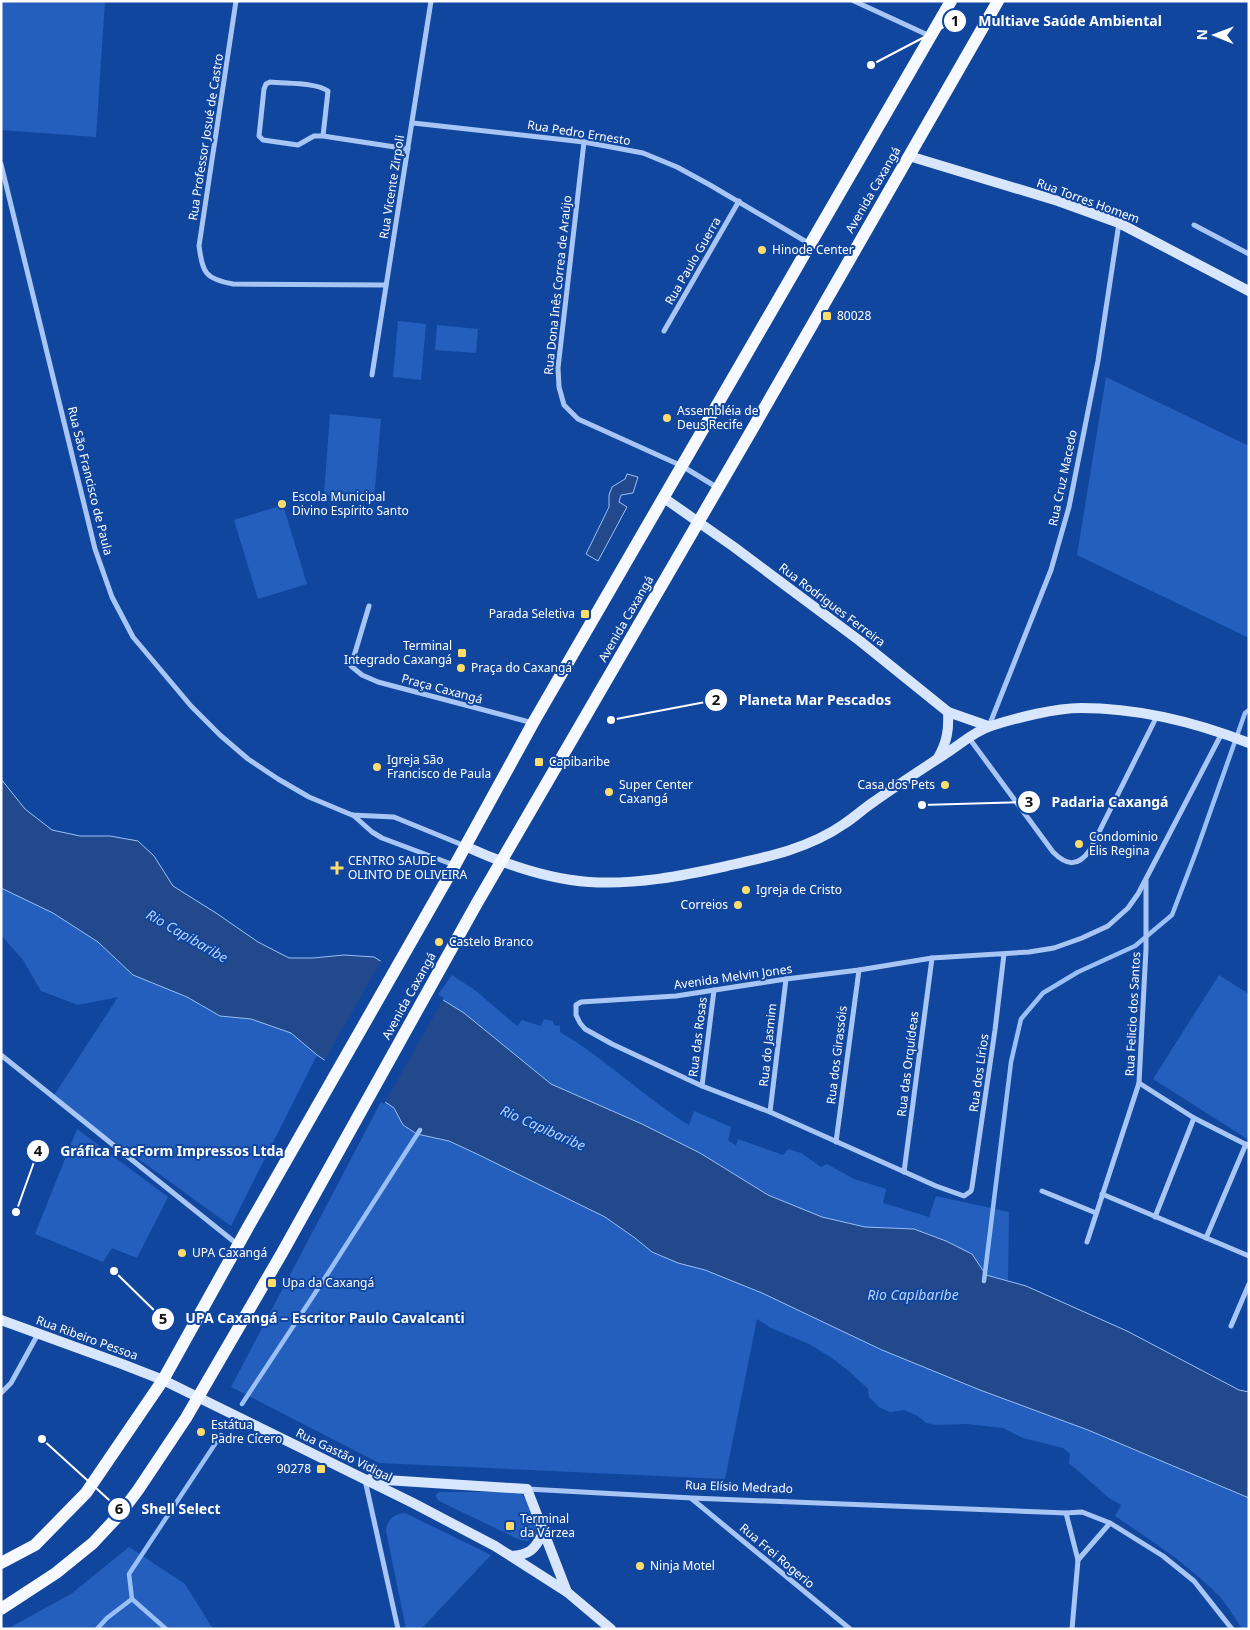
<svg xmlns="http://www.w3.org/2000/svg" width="1250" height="1630" viewBox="0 0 1250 1630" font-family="'Noto Sans',sans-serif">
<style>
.green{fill:#245fbd}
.water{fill:#22498c;stroke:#9ac0f8}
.pier{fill:#11469f}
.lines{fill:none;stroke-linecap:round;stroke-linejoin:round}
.stream{stroke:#9ac0f8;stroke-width:4.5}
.street{stroke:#a8c6f5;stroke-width:5}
.secondary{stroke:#d8e6fd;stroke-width:10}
.primary{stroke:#f6f9ff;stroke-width:12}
.poi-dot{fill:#ffdd6c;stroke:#11469f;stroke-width:2}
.labels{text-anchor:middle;stroke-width:4;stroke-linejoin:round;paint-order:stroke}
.street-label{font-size:12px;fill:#fff;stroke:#11469f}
.poi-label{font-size:12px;fill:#fff;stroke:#11469f;text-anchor:start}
.water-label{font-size:14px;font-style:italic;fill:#b4d1fb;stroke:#11469f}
.leader{fill:none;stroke:#fff;stroke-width:2}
.callout-dot{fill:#fff;stroke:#11469f;stroke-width:2}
.mark-label{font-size:15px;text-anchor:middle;font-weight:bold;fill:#111}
.callout-label{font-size:14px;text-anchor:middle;font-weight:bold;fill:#fff;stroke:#11469f;stroke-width:4;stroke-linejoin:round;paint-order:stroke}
</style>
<rect width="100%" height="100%" fill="#11469f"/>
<g class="green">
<path d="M1 1H105L96 137 1 130Z"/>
<path d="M398 321 426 324 421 380 393 377Z"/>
<path d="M437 325 478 329 476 353 435 350Z"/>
<path d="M1106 377 1249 446V638L1077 555Z"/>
<path d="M330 414 381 419 374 499 324 495Z"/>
<path d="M283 505 307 584 258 599 234 520Z"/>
<path d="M1 888 53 913 98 942 133 975 187 997 220 1016 251 1019 291 1033 317 1055 231 1226 53 1097 118 997 78 1005 41 991 23 960 1 935Z"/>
<path d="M452 975 476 991 517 1026 522 1020 541 1026 544 1019 553 1021 554 1025 560 1026V1032C606 1059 644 1097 689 1125L694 1111 731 1127 728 1140 736 1146 738 1139 783 1155 788 1149 801 1153 821 1167 827 1164 854 1179 886 1189 883 1203 929 1217 936 1196 1009 1212 1008 1281 986 1275 972 1254 946 1241 914 1229 865 1227 822 1217 768 1195 700 1153 642 1124 551 1084 464 1013 437 996Z"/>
<path d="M1219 975 1249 994V1140L1153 1079Z"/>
<path d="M382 1100 394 1108 403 1125 417 1134 449 1141 477 1154 605 1217 635 1238 652 1252 678 1263 705 1270 762 1293 882 1350 980 1390 1088 1430 1249 1498V1629H1242C1235 1618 1228 1606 1220 1597 1189 1565 1152 1541 1115 1516L1121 1505 1109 1498 1069 1463 1070 1454 1063 1448 1023 1438 1003 1428 966 1424 937 1425 926 1423 918 1416 904 1410 890 1412 879 1407 869 1397 868 1389 850 1372 832 1358 809 1344 771 1328 757 1319 725 1479 379 1463 231 1387Z"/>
<path d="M77 1129 168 1197 137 1258 112 1248 103 1262 35 1234Z"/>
<path d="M440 1492H518C527 1495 539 1526 536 1535L527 1541 520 1540 439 1501 436 1497V1494Z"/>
<path d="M405 1513 491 1555 421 1629H406L386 1531C387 1520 393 1514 405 1513Z"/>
<path d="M129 1547 185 1584 213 1629H7L71 1594Z"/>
</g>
<g class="water">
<path d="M627 474 638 477 633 493 621 495 619 502 627 507 598 561 586 554 609 507V495L612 487 625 479Z"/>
<path d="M1 779 25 809 52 830 80 836H110L138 841 154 856 173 886 216 913 258 942 289 958H313L344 955 374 957 464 1013 551 1084 642 1124 700 1153 768 1195 822 1217 865 1227 914 1229 946 1241 972 1254 986 1275 1026 1286 1127 1331 1239 1390 1249 1392V1498L1088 1430 980 1390 882 1350 762 1293 705 1270 678 1263 652 1252 635 1238 605 1217 477 1154 449 1141 417 1134 403 1125 394 1108 317 1055 291 1033 251 1019 220 1016 187 997 133 975 98 942 53 913 1 888Z"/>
</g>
<path class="pier" d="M382 959 444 998 384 1104 323 1063Z"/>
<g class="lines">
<g class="stream">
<path d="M984 1281 1011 1062 1021 1019 1043 993 1078 972 1135 946 1172 915 1196 852 1245 713 1249 710"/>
<path d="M242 1404 323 1281 420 1130"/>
<path d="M97 1629 107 1618 132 1599"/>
<path d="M166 1629 132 1599 129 1574 221 1435"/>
</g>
<g class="street">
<path d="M236 1 199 246C203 273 205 279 233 284L386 285"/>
<path d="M854 1 930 36"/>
<path d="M413 123 584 142 643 153 677 167 710 185 810 244"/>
<path d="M323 136 328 91C315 82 286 84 270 82L266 84 264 89 259 136 263 140 298 145 314 136H323L408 149"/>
<path d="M584 142 558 368 559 387 564 405 578 419 682 466 718 488"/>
<path d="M1 164 95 549 112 597 133 637 191 706 220 735 248 759 278 779 309 797 352 815 394 817 465 846"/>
<path d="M1194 225 1249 254"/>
<path d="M664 331 739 201"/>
<path d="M372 375 431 1"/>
<path d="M369 606 351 666 362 675 378 682 533 723"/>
<path d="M989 726 1051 570 1069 507 1098 361 1119 223"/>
<path d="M969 738 1053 852C1067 866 1078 867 1090 850L1157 716"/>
<path d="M353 815 372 832 382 838 454 865"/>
<path d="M1004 954 995 1030 972 1187 971 1191 964 1196 936 1186 770 1112 702 1086 612 1044 585 1029 580 1023 576 1015V1005L581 1002 676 996 786 979 859 970 932 958 1029 952 1054 948 1082 938 1108 926 1128 908 1138 894 1222 733"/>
<path d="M1 1055 237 1244"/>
<path d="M1139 1083 1194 1118 1249 1146"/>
<path d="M702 1086 714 990"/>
<path d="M770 1112 786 979"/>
<path d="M836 1142 859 970"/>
<path d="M904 1172 932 958"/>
<path d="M1042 1191 1096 1213"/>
<path d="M1102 1194 1249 1256"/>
<path d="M1155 1217 1194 1118"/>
<path d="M1206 1238 1246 1144"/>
<path d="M1087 1242 1139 1083 1146 949V881"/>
<path d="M1231 1326 1249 1284"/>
<path d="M1 1393 11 1383 38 1334"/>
<path d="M365 1480 398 1629"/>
<path d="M527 1489 692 1498 1066 1513 1082 1512 1110 1523"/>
<path d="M692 1499 850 1629"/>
<path d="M1066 1513 1078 1560 1072 1629"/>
<path d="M1078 1560 1110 1523 1163 1556 1194 1581 1232 1629"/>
</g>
<g class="secondary">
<path d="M909 156 1058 201 1119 223 1249 291"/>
<path d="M664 498 734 547 860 641 948 712 988 726"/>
<path d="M938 758C947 742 949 730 948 712"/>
<path d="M465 846C504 864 546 879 589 882 635 885 682 876 727 866 767 857 810 848 844 824 855 817 864 808 875 801 899 784 924 768 948 752 962 743 975 731 991 726 1016 718 1055 708 1081 708 1139 708 1195 722 1249 743"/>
<path d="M1 1320 122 1364 163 1380 413 1503 495 1546 567 1592 611 1629"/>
<path d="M370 1479 527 1489 567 1592"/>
<path d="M511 1556C530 1555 535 1549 543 1533"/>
</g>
<g class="primary">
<path d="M1 1563 35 1545 86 1493 163 1380 247 1229 455 865 533 723 951 1"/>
<path d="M1 1609 56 1573 93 1543 120 1514 138 1490 186 1418 282 1253 477 903 753 428 998 1"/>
</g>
</g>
<g class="poi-dot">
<circle cx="762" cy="250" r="5"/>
<rect x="822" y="311" width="10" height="10" rx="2.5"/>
<circle cx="667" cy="418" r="5"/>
<circle cx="282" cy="504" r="5"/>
<rect x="580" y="609" width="10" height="10" rx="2.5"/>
<rect x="457" y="648" width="10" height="10" rx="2.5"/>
<circle cx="461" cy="668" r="5"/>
<rect x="534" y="757" width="10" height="10" rx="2.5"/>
<circle cx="377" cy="767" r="5"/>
<circle cx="945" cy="785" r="5"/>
<circle cx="609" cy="792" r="5"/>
<circle cx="1079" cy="844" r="5"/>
<path d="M334.5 860.5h5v5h5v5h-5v5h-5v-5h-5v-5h5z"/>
<circle cx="746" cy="890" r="5"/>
<circle cx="738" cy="905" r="5"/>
<circle cx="439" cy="942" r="5"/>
<circle cx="182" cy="1253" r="5"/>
<rect x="267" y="1278" width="10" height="10" rx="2.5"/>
<circle cx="201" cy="1432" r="5"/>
<rect x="316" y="1464" width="10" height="10" rx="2.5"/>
<rect x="505" y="1521" width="10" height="10" rx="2.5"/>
<circle cx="640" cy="1566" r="5"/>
</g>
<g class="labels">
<g class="street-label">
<text transform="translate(579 133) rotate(9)" y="4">Rua Pedro Ernesto</text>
<text transform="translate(206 137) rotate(-81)" y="4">Rua Professor Josué de Castro</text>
<text transform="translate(392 187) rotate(-81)" y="4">Rua Vicente Zirpoli</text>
<text transform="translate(873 190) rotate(-60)" y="4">Avenida Caxangá</text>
<text transform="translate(1088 201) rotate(20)" y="4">Rua Torres Homem</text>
<text transform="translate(693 261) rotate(-60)" y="4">Rua Paulo Guerra</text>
<text transform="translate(558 285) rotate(-84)" y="4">Rua Dona Inês Correa de Araújo</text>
<text transform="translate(1063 478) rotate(-78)" y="4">Rua Cruz Macedo</text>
<text transform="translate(90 481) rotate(76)" y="4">Rua São Francisco de Paula</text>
<text transform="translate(832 605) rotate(37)" y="4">Rua Rodrigues Ferreira</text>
<text transform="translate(626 619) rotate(-60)" y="4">Avenida Caxangá</text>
<text transform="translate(442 689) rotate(15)" y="4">Praça Caxangá</text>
<text transform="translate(733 977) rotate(-8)" y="4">Avenida Melvin Jones</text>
<text transform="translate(409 996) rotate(-61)" y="4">Avenida Caxangá</text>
<text transform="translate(1133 1014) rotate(-87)" y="4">Rua Felicio dos Santos</text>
<text transform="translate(698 1037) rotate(-83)" y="4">Rua das Rosas</text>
<text transform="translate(768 1045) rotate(-84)" y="4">Rua do Jasmim</text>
<text transform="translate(837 1055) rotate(-83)" y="4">Rua dos Girassóis</text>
<text transform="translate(908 1064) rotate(-83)" y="4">Rua das Orquídeas</text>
<text transform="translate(979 1073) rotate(-82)" y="4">Rua dos Lírios</text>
<text transform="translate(87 1338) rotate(20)" y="4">Rua Ribeiro Pessoa</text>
<text transform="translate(344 1455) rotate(26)" y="4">Rua Gastão Vidigal</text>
<text transform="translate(739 1487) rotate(2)" y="4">Rua Elísio Medrado</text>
<text transform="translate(777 1556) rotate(40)" y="4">Rua Frei Rogerio</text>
</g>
<g class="poi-label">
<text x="772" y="254">Hinode Center</text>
<text x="837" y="320">80028</text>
<text x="677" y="415">Assembléia de<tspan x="677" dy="14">Deus Recife</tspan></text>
<text x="292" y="501">Escola Municipal<tspan x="292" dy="14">Divino Espírito Santo</tspan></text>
<text x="575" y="618" text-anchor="end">Parada Seletiva</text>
<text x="452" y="650" text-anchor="end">Terminal<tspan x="452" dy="14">Integrado Caxangá</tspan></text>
<text x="471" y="672">Praça do Caxangá</text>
<text x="387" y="764">Igreja São<tspan x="387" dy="14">Francisco de Paula</tspan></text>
<text x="549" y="766">Capibaribe</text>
<text x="619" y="789">Super Center<tspan x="619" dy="14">Caxangá</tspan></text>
<text x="935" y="789" text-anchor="end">Casa dos Pets</text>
<text x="1089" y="841">Condominio<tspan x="1089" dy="14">Elis Regina</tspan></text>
<text x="348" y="865">CENTRO SAUDE<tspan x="348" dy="14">OLINTO DE OLIVEIRA</tspan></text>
<text x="756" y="894">Igreja de Cristo</text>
<text x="728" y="909" text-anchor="end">Correios</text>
<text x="449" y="946">Castelo Branco</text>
<text x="192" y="1257">UPA Caxangá</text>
<text x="282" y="1287">Upa da Caxangá</text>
<text x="211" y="1429">Estátua<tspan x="211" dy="14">Padre Cícero</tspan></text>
<text x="311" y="1473" text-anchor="end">90278</text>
<text x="520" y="1523">Terminal<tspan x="520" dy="14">da Várzea</tspan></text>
<text x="650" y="1570">Ninja Motel</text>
</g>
<g class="water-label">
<text transform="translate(187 936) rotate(30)" y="5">Rio Capibaribe</text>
<text transform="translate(543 1128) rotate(24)" y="5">Rio Capibaribe</text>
<text x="913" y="1300">Rio Capibaribe</text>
</g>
</g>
<path class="leader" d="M871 65L955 21M611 720L716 700M922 805L1029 802M16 1212L38 1151M114 1271L163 1319M42 1439L119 1509"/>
<g class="callout-dot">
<circle cx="871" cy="65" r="5"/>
<circle cx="611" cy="720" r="5"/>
<circle cx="922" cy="805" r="5"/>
<circle cx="16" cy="1212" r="5"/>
<circle cx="114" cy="1271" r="5"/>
<circle cx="42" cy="1439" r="5"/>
<circle cx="955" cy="21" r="12"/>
<circle cx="716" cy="700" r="12"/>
<circle cx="1029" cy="802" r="12"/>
<circle cx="38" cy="1151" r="12"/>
<circle cx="163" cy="1319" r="12"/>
<circle cx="119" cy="1509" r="12"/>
</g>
<g class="mark-label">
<text x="955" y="26">1</text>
<text x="716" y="705">2</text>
<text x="1029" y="807">3</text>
<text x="38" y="1156">4</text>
<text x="163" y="1324">5</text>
<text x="119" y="1514">6</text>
</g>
<g class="callout-label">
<text x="1070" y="26">Multiave Saúde Ambiental</text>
<text x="815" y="705">Planeta Mar Pescados</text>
<text x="1110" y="807">Padaria Caxangá</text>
<text x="172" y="1156">Gráfica FacForm Impressos Ltda</text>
<text x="325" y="1323">UPA Caxangá – Escritor Paulo Cavalcanti</text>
<text x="181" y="1514">Shell Select</text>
</g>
<rect width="1250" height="1630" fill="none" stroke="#ffffff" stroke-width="5"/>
<g transform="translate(1215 35) rotate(271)" stroke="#11469f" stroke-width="4" paint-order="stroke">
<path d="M0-4L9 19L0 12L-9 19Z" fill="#ffffff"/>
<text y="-8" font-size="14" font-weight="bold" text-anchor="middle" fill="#ffffff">N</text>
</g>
</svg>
